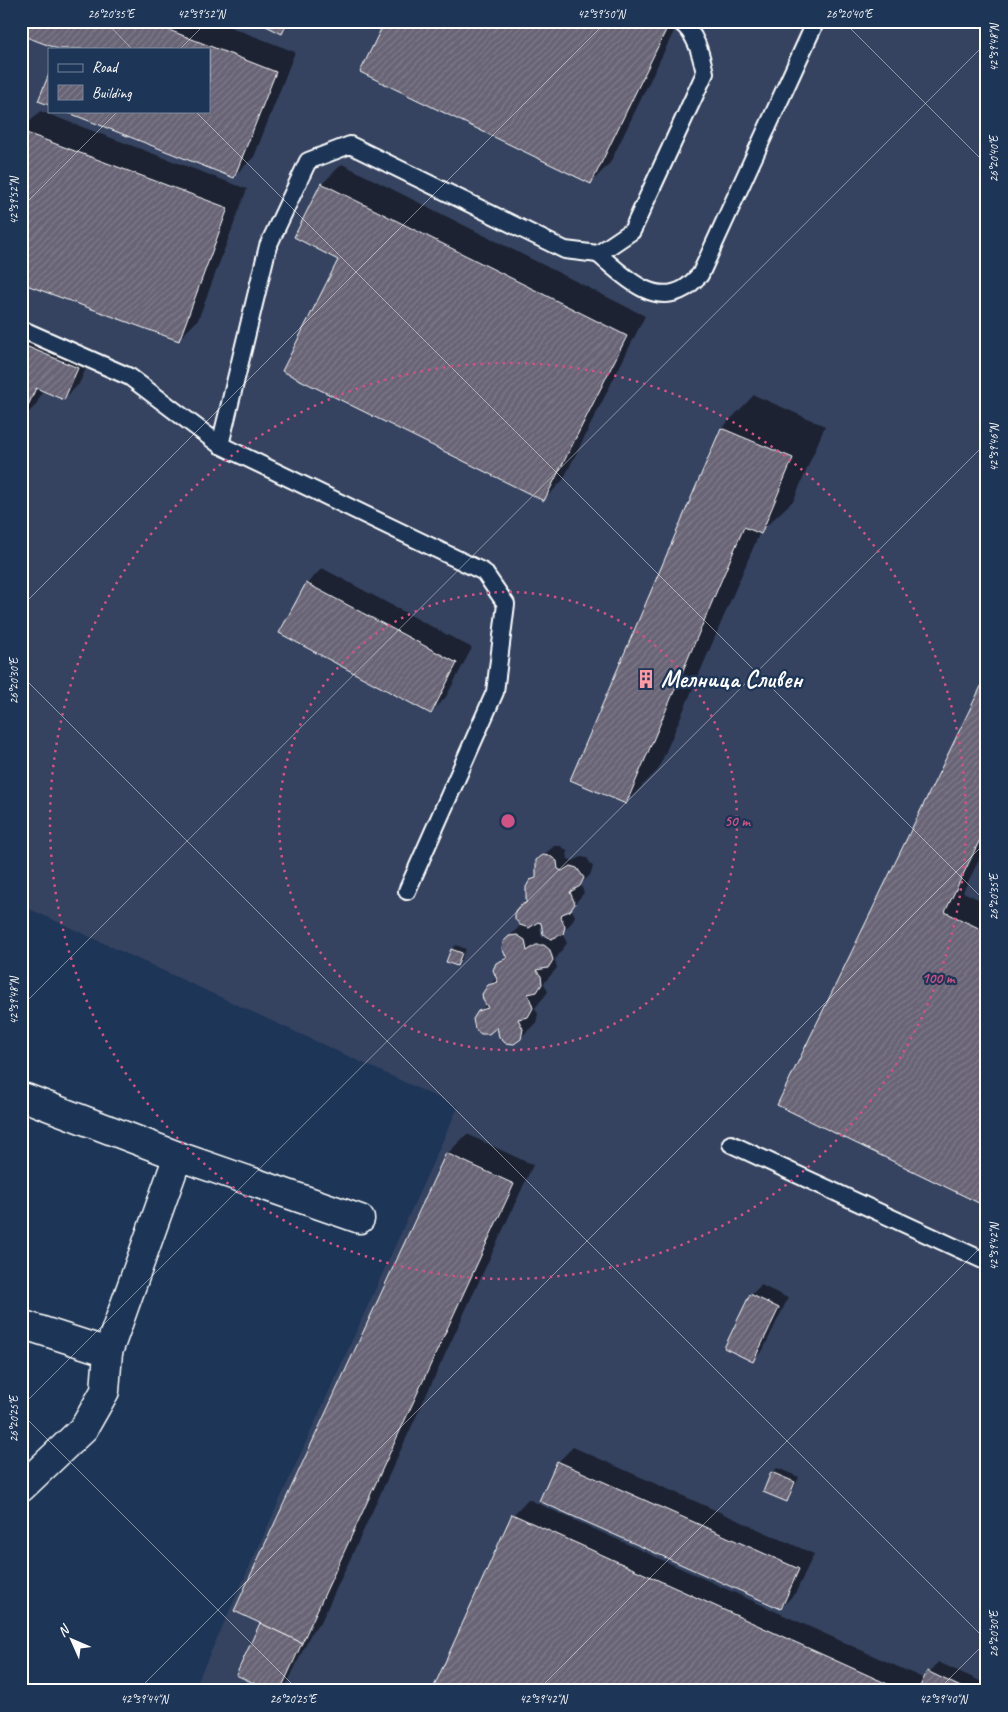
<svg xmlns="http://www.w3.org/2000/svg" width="1008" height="1712" viewBox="0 0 1008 1712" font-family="Caveat,sans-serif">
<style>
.built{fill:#344360;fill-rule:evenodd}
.shadow{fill:#0007;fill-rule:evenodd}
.building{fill:url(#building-hatch);stroke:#fff}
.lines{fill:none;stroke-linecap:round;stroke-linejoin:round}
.service-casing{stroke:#fff;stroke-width:20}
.minor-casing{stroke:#fff;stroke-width:31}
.service{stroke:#1d3557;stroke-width:16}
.minor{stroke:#1d3557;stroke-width:28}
.ticks{fill:none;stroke:#fff;stroke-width:1;stroke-opacity:0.45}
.ring{fill:none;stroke:#d15284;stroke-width:2.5;stroke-dasharray:2.5 5}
.labels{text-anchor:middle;stroke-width:4.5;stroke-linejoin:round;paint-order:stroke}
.poi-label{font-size:24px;font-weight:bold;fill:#fff;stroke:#1d3557;text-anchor:start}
.centre{fill:#d15284;stroke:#1d3557;stroke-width:2.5}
.ring-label{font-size:15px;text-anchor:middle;font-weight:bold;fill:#d15284;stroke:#1d3557;stroke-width:4.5;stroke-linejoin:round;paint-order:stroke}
.neatline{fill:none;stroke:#fff;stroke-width:2}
.ticks-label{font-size:12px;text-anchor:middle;fill:#fff}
</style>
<defs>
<pattern id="building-hatch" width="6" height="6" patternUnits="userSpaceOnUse" patternTransform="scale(1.25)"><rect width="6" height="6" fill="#686475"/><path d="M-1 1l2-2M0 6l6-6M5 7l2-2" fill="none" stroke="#7f7b8a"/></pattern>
</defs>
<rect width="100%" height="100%" fill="#1d3557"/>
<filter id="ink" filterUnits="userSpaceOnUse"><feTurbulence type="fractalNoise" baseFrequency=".02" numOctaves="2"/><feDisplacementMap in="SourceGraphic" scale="10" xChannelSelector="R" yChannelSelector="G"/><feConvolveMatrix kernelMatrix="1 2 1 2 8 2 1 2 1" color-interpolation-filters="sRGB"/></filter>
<g filter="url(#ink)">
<path class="built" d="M21 21H987V1691H193L458 1107 21 905ZM49 49H209V111H49Z"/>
<g class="shadow">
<path d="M21 21H215L295 52 254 157 234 176 209 111V49Z"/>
<path d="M259 21H293L282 33Z"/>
<path d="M386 21H679L610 163 591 183Z"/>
<path d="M40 111 247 189 198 320 178 340 21 281V131Z"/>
<path d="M342 164 645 316 563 480 544 500 340 259 322 184Z"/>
<path d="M21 323 93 353 79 384 64 399 43 390 36 405 21 420Z"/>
<path d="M754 395 825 426 794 500 760 532 658 770 626 802 572 779 722 428Z"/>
<path d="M322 568 472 648 446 697 431 712 307 584Z"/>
<path d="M987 677V844L963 892 987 903V1205L779 1105Z"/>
<path d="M554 846H561L567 851 568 859 573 861 581 857 587 858 593 867 590 875 581 884 584 893 571 908 575 916 572 922 562 933 567 943 555 960 557 968 544 983 548 992 535 1008 538 1014 536 1023 520 1038 479 1012 487 1004 489 986 497 977V964L507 955 504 942 521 925V906L528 899 531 881 537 875 538 860ZM534 921 542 922 543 926ZM540 927H543L546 935 542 938Z"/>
<path d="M456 945 466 949 461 960 456 965 452 949Z"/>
<path d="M467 1134 533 1165 321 1622 312 1631 288 1682 280 1691 262 1623 447 1154Z"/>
<path d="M761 1285 788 1298 763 1350 753 1360 751 1295Z"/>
<path d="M573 1447 814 1554 796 1592 781 1608 558 1462Z"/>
<path d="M777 1468 799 1477 791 1495 787 1500 772 1473Z"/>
<path d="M528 1499 925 1679 938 1662 987 1684V1691H433L513 1515Z"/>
<path d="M21 1670 26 1672 21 1683Z"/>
</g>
<g class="building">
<path d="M21 21H146L276 72 234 178 64 111H209V49H58L21 35Z"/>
<path d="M256 21H288L282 34Z"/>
<path d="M385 21H653L667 28 591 184 360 72Z"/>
<path d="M49 74V105L38 101Z"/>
<path d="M21 131 228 208 179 341 21 283Z"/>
<path d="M321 183 627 336 544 501 282 371 338 260 294 237Z"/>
<path d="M21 344 78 368 64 400 36 388 21 421Z"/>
<path d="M721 428 793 458 761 534 744 527 626 804 570 780Z"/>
<path d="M306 583 457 663 431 714 279 633Z"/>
<path d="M987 674V825L945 912 987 932V1207L777 1105Z"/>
<path d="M543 855 550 856 557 861 558 869 562 871 570 866 577 868 584 878 580 886 570 892 575 904 570 911 562 914 561 917 565 927 563 934 551 939 543 934 541 923 538 922 529 928 520 925 515 919V911L520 905 526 903V887L530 880 536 878V860Z"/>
<path d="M517 935 525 940 527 951 536 945H544L550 950 553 960 548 968 536 970 541 976 542 984 537 992 528 994 533 1008 528 1017 518 1019 523 1029 521 1039 514 1044 505 1043 499 1037 497 1027 489 1034H481L475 1029 473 1019 478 1011 488 1008 483 1000 482 994 488 985 498 982 493 970 496 963 507 958 502 949 503 942 509 936Z"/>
<path d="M451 949 462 953 457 966 446 962Z"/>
<path d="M446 1153 514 1184 302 1643 234 1611Z"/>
<path d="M750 1294 779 1308 753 1362 724 1348Z"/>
<path d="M557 1461 799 1569 781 1609 539 1501Z"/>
<path d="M771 1472 795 1482 787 1502 763 1492Z"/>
<path d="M512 1514 903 1691H432Z"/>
<path d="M260 1623 302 1643 280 1691H271L236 1675Z"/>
<path d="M927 1671 969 1691H918Z"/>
</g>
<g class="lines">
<g class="service-casing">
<g id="service">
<path d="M598 254C621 273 652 308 685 288 690 285 695 279 700 275L816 21"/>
<path d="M21 329 130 377 220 445 484 572 506 604 495 692 407 891"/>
<path d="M220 445 268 246 308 161 350 145 565 250 598 254 632 231 705 73C701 55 696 32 679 21"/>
<path d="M731 1144 987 1262"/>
</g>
</g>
<g class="minor-casing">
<g id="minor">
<path d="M26 1098 178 1156"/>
<path d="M21 1324 108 1352 105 1391 84 1428 21 1488"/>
<path d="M108 1352 178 1156 360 1219"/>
</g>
</g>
<use href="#service" class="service"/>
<use href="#minor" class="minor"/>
</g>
</g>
<path class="ticks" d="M105 21 132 49M843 21 987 165M180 49 208 21M195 111 987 903M21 208 118 111M21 607 607 21M21 675 987 1641M21 1007 987 42M21 1407 987 442M21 1413 299 1691M137 1691 987 841M537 1691 987 1241M937 1691 987 1641"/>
<g class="ring">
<circle cx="508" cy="821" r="229"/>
<circle cx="508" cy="821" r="458"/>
</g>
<defs>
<g id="building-bare" transform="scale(1.5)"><path d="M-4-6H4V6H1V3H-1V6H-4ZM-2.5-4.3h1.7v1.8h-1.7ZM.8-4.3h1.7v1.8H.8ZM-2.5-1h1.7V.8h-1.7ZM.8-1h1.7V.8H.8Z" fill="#ff9aa2" stroke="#1d3557" stroke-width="2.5" paint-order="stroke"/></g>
</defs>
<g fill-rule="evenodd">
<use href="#building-bare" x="646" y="679"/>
</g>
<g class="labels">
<g class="poi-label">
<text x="661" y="687">Мелница Сливен</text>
</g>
</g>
<circle cx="508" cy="821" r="8" class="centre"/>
<g class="ring-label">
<text x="737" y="826">50 m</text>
<text x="938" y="983">100 m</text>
</g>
<rect width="1008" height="1712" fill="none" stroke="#1d3557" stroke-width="55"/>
<rect x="48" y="48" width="162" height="65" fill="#1d3557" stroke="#77869a"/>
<rect x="58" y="64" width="25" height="8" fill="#1d3557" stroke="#77869a"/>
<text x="92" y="72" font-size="15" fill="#ffffff">Road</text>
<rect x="58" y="85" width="25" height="15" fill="url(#building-hatch)" stroke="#77869a"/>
<text x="92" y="98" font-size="15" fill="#ffffff">Building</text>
<g transform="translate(72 1640) rotate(315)" stroke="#1d3557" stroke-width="4" paint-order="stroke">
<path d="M0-4L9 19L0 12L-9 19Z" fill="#ffffff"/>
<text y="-8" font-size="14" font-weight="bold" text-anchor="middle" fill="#ffffff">N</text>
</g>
<rect x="28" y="28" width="952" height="1656" class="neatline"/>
<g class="ticks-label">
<text x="111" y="18">26°20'35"E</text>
<text x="201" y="18">42°39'52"N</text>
<text x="601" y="18">42°39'50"N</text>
<text x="849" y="18">26°20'40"E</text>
<text transform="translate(994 48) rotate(-90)" y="4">42°39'48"N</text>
<text transform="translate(994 159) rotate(-90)" y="4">26°20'40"E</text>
<text transform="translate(14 201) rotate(-90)" y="4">42°39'52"N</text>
<text transform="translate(994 448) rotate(-90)" y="4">42°39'46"N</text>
<text transform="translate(14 681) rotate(-90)" y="4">26°20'30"E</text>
<text transform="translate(994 897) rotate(-90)" y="4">26°20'35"E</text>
<text transform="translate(14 1001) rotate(-90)" y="4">42°39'48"N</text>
<text transform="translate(994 1247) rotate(-90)" y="4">42°39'42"N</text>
<text transform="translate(14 1419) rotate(-90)" y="4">26°20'25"E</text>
<text transform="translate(994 1634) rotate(-90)" y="4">26°20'30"E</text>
<text x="144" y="1703">42°39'44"N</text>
<text x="293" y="1703">26°20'25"E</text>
<text x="543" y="1703">42°39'42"N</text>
<text x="943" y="1703">42°39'40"N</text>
</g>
</svg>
